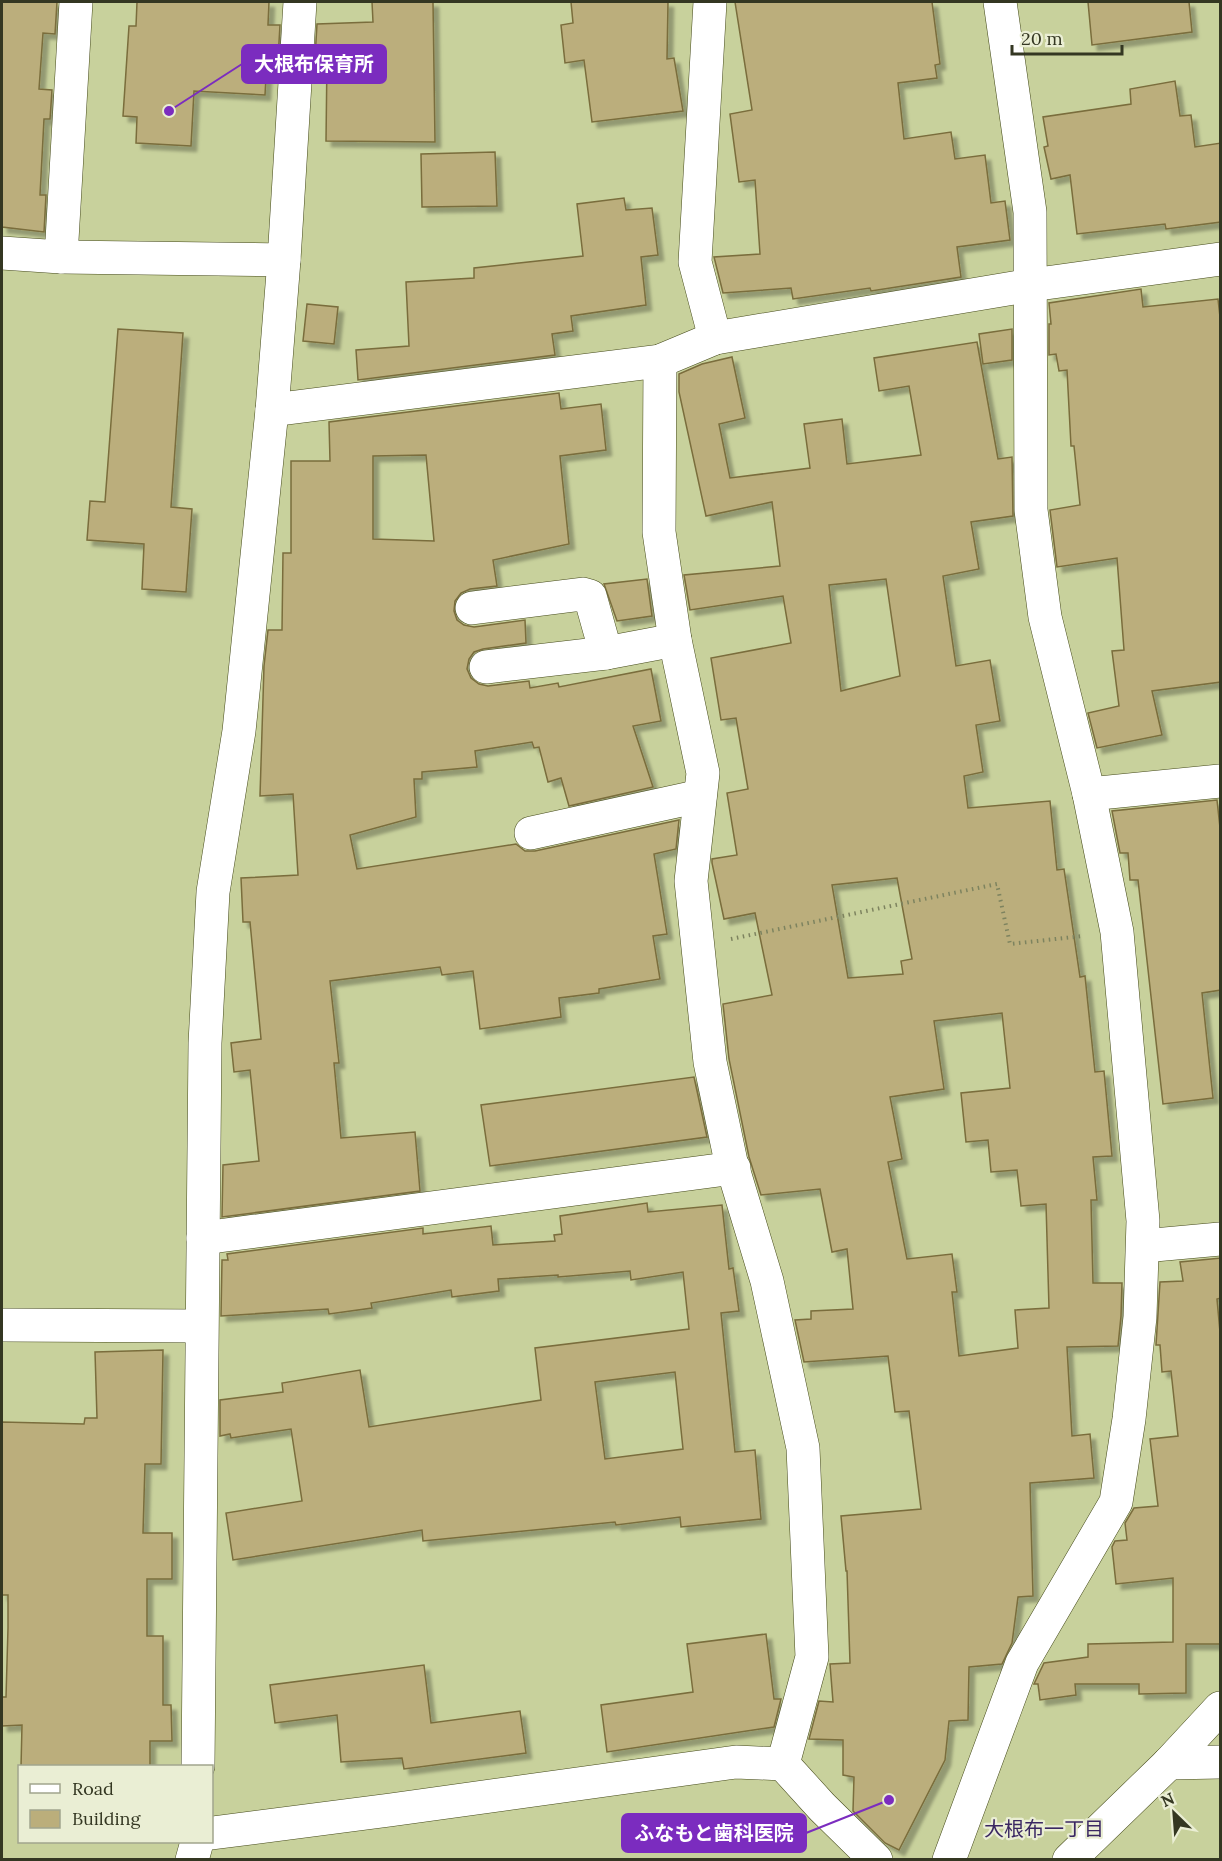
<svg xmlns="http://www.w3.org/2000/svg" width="1222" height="1861" viewBox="0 0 1222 1861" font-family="Lora,'Noto Sans JP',serif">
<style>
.building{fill:#bbae7b;stroke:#7a6d3c;stroke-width:1.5;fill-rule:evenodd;filter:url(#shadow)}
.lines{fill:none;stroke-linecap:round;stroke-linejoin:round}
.minor-casing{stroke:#454a1a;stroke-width:34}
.major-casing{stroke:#454a1a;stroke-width:34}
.path{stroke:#7d835f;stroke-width:4;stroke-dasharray:1.5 4.5;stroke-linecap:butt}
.minor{stroke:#fff;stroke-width:33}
.major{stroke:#fff;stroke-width:33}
.labels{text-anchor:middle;stroke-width:4.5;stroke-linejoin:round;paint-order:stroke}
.neighbourhood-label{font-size:20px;fill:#3a2762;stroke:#eaeed4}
.leader{fill:none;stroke:#7b2cbf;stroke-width:2}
.callout-dot{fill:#7b2cbf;stroke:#eaeed4;stroke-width:2}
.callout{fill:#7b2cbf;stroke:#7b2cbf;stroke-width:2}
.callout-label{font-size:20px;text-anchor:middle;font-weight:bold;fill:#fff}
</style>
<defs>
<filter id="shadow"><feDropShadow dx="5.5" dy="5.5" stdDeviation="1.5" flood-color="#0004"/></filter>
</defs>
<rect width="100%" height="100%" fill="#c8d19c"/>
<g class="building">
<path d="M2 2H57L55 34 43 33 39 89 52 90 50 119H44L40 195H46L44 232 2 227Z"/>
<path d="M137 2H269L268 25H280L278 59 267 60 265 95 194 91 191 146 136 143 137 117 123 116 129 26H136Z"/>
<path d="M372 2H433L435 142 326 141 327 58H315L317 24 373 22Z"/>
<path d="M571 2H668L667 59 674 58 683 111 592 122 584 60 565 63 561 25 573 23Z"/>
<path d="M735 2H932L940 64 935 65 937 78 898 83 904 139 951 132 955 159 985 155 991 203 1005 201 1010 240 957 247 961 277 871 291 870 288 793 299 791 288 723 293 714 257 760 254 755 180 739 182 730 114 752 110Z"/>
<path d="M1088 2H1189L1192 32 1092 45Z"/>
<path d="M1175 81 1180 116 1191 115 1195 147 1221 143V222L1166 229 1165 224 1077 234 1070 175 1051 179 1044 147 1048 146 1043 117 1131 104 1130 89Z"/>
<path d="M495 152 497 206 422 207 421 154Z"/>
<path d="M624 198 626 210 652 208 658 255 641 257 646 305 571 316 573 331 552 334 555 355 358 380 356 350 409 346 406 282 474 278V268L583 256 577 204Z"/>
<path d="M1141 289 1143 307 1218 299 1221 326V682L1152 691 1162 735 1097 748 1088 713 1119 706 1112 651 1124 650 1117 558 1057 567 1050 510 1080 505 1074 446H1071L1067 370 1059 371 1056 354 1049 355V324H1051L1049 303Z"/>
<path d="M307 304 338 307 334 344 303 341Z"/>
<path d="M118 329 183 333 171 507 192 509 186 592 142 589 144 544 87 540 90 501 105 502Z"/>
<path d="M1012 329V360L983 364 979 334Z"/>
<path d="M977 342 998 459 1012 457 1013 516 971 522 979 569 943 576 956 666 990 660 1000 721 976 725 983 772 964 776 968 808 1050 801 1057 870 1064 869 1080 977 1085 976 1095 1072 1104 1071 1112 1156 1093 1157 1097 1200H1091L1093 1283H1122L1121 1316 1118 1346 1067 1347 1072 1436 1090 1434 1094 1478 1030 1483 1033 1596 1018 1597 1012 1643 1002 1664 969 1667 968 1720 949 1721 945 1760 899 1850 885 1843 853 1811 854 1777 843 1775V1740L809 1739 819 1701 833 1702 830 1664 850 1663 847 1571H846L841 1516 921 1509 909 1411 895 1412 888 1356 804 1362 795 1320 811 1319V1311L853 1309 847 1249 832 1252 820 1189 761 1195 749 1157 729 1059 723 1004 772 995 755 913 724 919 712 863V859L737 855 727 793 748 789 736 718 721 720 711 658 791 643 783 596 690 610 684 575 780 566 772 502 706 516 679 392V374L702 364 732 357 745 418 719 424 730 478 810 468 804 424 842 419 847 464 921 455 909 386 879 391 874 358ZM886 579 900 676 841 691 829 585ZM897 878 912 959 901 961 903 974 848 978 832 885ZM1002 1013 1010 1088 961 1093 966 1142 988 1140 991 1172 1017 1170 1021 1206 1046 1204 1049 1308 1015 1310 1018 1348 959 1356 952 1292H957L952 1254 907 1259 888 1162 902 1159 890 1097 944 1089 934 1021Z"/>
<path d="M559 393 561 409 601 404 606 450 560 456 569 544 493 560 497 586 470 589 461 593 455 601 454 611 457 620 464 625 474 627 525 620 526 643 483 649 474 652 469 659 467 669 471 678 479 684 488 686 529 681 530 688 558 683 559 687 651 669 661 721 633 726 653 787 569 806 561 778 548 782 539 747 534 748 532 742 475 751 477 767 422 772V779H414L416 817 350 835 357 869 516 844 525 851H535L679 820 676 849 654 854 667 934 653 936 660 979 599 989V993L559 998 561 1017 480 1029 473 971 442 975 440 967 330 981 339 1063H334L341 1138 415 1132 420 1191 222 1217 223 1165 259 1161 250 1070 234 1072 231 1043 261 1039 250 922H243L241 878 298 875 293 794 260 796 264 666 268 630H282L283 553H291V461H330L329 422ZM426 455 434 541 373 539V456Z"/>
<path d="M647 579 652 616 617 621 604 584Z"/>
<path d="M1217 800 1221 837V990L1202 993 1213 1098 1163 1104 1138 880H1130L1128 853H1120L1112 811Z"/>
<path d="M694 1077 707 1137 490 1166 481 1105Z"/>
<path d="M647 1203 648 1212 722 1205 729 1269 733 1268 739 1311 721 1313 735 1452 755 1450 761 1519 681 1527 680 1517 616 1525 615 1522 423 1541 422 1530 233 1560 226 1513 302 1501 291 1429 231 1438 230 1434 220 1436V1400L283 1392 282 1383 360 1370 369 1427 541 1400 535 1348 689 1329 683 1272 631 1280 630 1271 558 1277V1275L498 1279 499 1291 452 1297 451 1290 371 1303 372 1308 329 1314 328 1309 221 1316 222 1260H228L227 1254 423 1228V1234L491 1226 493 1245 555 1241 554 1235 562 1234 560 1216ZM675 1372 683 1449 605 1459 595 1382Z"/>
<path d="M1221 1258V1298L1217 1299 1221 1343V1644H1186V1693L1139 1694V1684H1075L1076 1695 1040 1700 1038 1684H1034L1044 1663 1088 1657V1644L1173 1642V1578L1116 1584 1112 1547 1115 1541 1127 1540 1125 1523 1134 1508 1158 1506 1150 1439 1178 1436 1171 1371 1162 1372 1160 1345H1156L1160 1282 1183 1281 1180 1262Z"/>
<path d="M163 1350 161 1464H145L143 1533H172V1579H147V1636H163V1705H171L172 1741H150V1767H21L22 1725 2 1726V1697H6L8 1628V1595H2V1422L84 1424 85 1418H97L95 1352Z"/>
<path d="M766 1634 774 1699H781L774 1727 607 1752 601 1705 693 1692 687 1644Z"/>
<path d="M424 1665 431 1723 520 1711 526 1753 404 1769 402 1758 341 1762 337 1715 275 1723 270 1685Z"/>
</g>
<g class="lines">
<g class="minor-casing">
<g id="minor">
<path d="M710 2 695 262 715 338"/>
<path d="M2 253 61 257 284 260"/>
<path d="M61 257 76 2"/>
<path d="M660 361 659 532 675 640 703 773 691 881 710 1062 731 1162 767 1281 803 1448 812 1657 783 1764 822 1807 876 1860"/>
<path d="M272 410 660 361 715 338 1031 285 1220 259"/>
<path d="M472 608 583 594 590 596 606 653 675 640"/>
<path d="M486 667 606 653"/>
<path d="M1089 794 1220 781"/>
<path d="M531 833 700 796"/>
<path d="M203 1238 734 1168"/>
<path d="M1143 1246 1220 1239"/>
<path d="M2 1325 201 1326"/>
<path d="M1169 1763 1220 1762"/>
<path d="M198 1766 205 1043 213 892 239 731 272 410 284 260 300 2"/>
<path d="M212 1833 390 1810 736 1762 783 1764"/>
<path d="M192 1860 197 1842"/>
<path d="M949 1860 1022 1663 1116 1502 1129 1419 1140 1317 1143 1221 1117 932 1089 794 1045 617 1031 510 1030 212 1000 2"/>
</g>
</g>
<g class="major-casing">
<path id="major" d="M1069 1860 1169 1763 1220 1708"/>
</g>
<path class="path" d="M731 939 997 884 1010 944 1083 936"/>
<use href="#minor" class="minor"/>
<use href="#major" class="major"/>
</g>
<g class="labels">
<g class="neighbourhood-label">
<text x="1044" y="1836">大根布一丁目</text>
</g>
</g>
<path class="leader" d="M169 111L242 64M889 1800L806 1833"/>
<g class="callout-dot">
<circle cx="169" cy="111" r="6"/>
<circle cx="889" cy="1800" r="6"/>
</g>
<g class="callout">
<rect x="242" y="45" width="144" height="38" rx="6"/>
<rect x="622" y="1814" width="184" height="38" rx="6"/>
</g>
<g class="callout-label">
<text x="314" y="71">大根布保育所</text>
<text x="714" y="1840">ふなもと歯科医院</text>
</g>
<rect width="1222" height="1861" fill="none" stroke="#343722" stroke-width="6"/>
<rect x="18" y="1765" width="195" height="78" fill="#eaeed4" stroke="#a1a58d" stroke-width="1.5"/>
<rect x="30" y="1784" width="30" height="9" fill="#ffffff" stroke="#a1a58d" stroke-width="1.5"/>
<text x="72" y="1795" font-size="18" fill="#343722">Road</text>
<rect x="30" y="1810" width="30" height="18" fill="#bbae7b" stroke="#a1a58d" stroke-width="1.5"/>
<text x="72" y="1825" font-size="18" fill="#343722">Building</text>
<g transform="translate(1174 1813) rotate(335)" stroke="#eaeed4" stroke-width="4.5" paint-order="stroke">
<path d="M0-4.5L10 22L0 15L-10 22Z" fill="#343722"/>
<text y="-9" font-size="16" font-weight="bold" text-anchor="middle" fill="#343722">N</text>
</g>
<path d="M1012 45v9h110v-9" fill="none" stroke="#343722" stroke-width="3"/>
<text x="1021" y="45" font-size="18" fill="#343722" stroke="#eaeed4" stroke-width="4.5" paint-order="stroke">20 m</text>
</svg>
